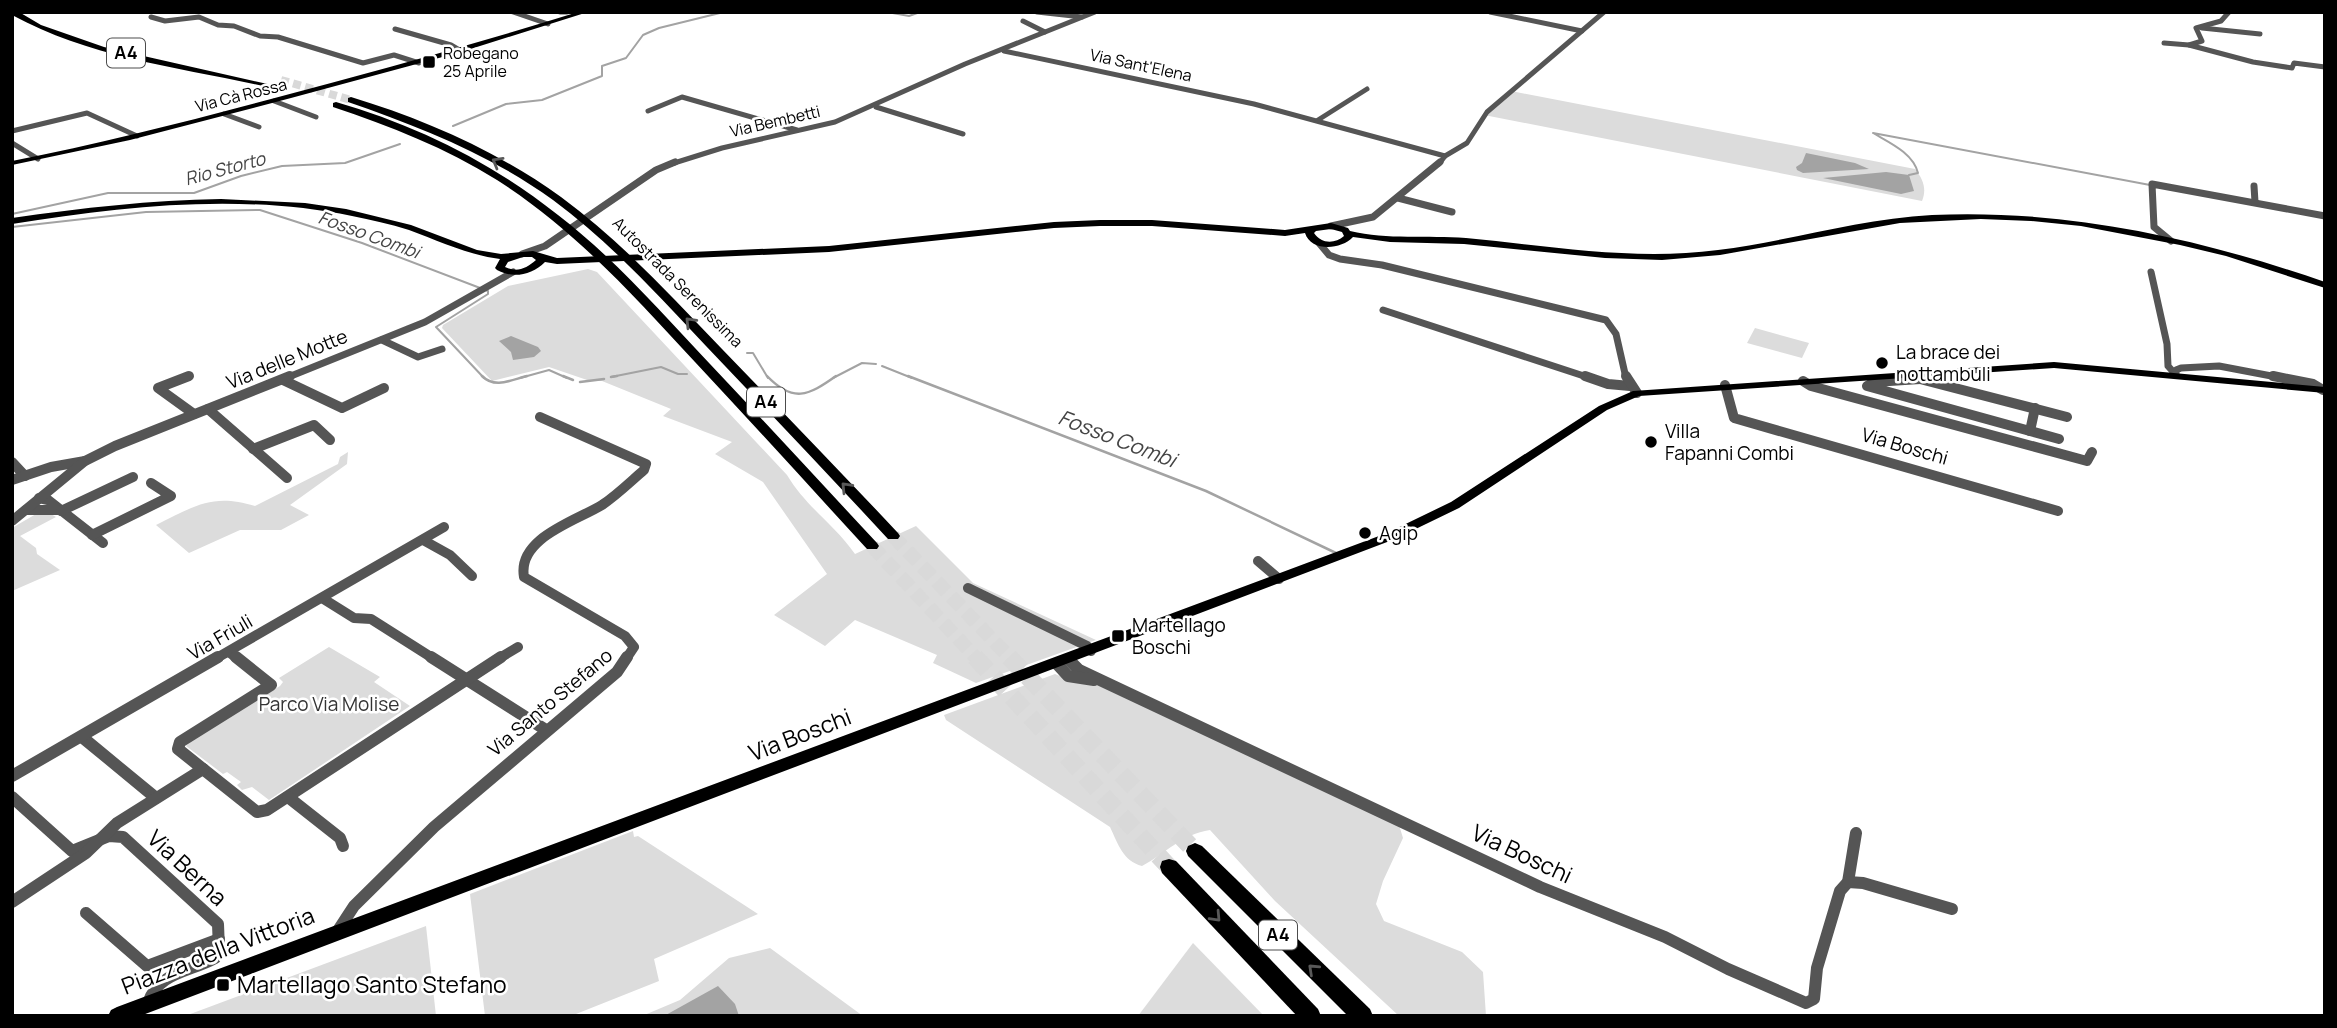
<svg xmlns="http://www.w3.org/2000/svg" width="2337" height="1028" viewBox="0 0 2337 1028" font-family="Manrope,sans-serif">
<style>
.green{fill:#dcdcdc}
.water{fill:#a3a3a3}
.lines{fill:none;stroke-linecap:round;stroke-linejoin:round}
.stream-far1{stroke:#a3a3a3;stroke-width:2}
.stream{stroke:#a3a3a3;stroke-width:2.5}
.highway-tunnel-far2{stroke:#d9d9d9;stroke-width:8;stroke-dasharray:8 4.5;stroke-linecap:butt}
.highway-tunnel-far1{stroke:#d9d9d9;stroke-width:14;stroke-dasharray:14 7;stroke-linecap:butt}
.highway-tunnel{stroke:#d9d9d9;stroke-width:18;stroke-dasharray:18 9;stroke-linecap:butt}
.minor-far3{stroke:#555;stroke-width:5}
.minor-far2{stroke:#555;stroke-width:7}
.minor-far1{stroke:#555;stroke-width:10}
.minor{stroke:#555;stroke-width:12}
.major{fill:#000;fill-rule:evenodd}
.highway{fill:#000;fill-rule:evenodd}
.oneway{stroke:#595959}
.poi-dot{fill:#000;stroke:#fff;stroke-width:2.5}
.labels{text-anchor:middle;stroke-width:5;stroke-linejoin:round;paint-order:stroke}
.far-poi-label{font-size:16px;fill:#000;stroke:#fff;text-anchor:start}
.far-street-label{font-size:16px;fill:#000;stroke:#fff}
.shield{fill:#fff;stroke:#4c4c4c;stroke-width:2}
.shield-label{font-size:18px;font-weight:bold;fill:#000}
.far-water-label{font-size:18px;font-style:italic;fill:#444;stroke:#fff}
.poi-label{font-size:19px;fill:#000;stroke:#fff;text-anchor:start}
.street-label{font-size:19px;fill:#000;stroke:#fff}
.park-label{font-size:19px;fill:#333;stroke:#fff}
.water-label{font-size:21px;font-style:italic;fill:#444;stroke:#fff}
.near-street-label{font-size:23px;fill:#000;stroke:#fff}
.near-poi-label{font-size:23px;fill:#000;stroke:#fff;text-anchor:start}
</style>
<rect width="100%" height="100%" fill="#fff"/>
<g class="green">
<path d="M1511 91 1915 169C1923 179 1927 189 1922 201L1484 115Z"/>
<path d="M588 269 597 272 787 475C807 508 834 524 855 554L916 526 973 583 1096 640 976 683 933 663 937 655 855 620 825 646 774 615 827 574 763 482 715 454 732 442 663 416 671 409 602 381H590L549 367 492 381 442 328 443 325 508 286Z"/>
<path d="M1755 328 1809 343 1802 358 1747 343Z"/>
<path d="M348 452 347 464 290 505 309 515 281 530H240L189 553 156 525C195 506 212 493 255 506L338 464 340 457Z"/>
<path d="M36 514H51L56 517 20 536 36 548 37 554 60 570 12 591V528Z"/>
<path d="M329 647 380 677 374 682 410 706 269 800 252 787 242 790 237 785 241 782 227 772 223 774 186 746 191 740 280 686 283 682 279 678Z"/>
<path d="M1055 674 1072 681 1099 684 1399 825 1403 838 1383 881 1376 904 1384 921 1462 952 1483 972 1486 1016H1399L1275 901 1210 830C1182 834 1166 853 1142 866 1123 861 1118 844 1110 827L946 720 944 715Z"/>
<path d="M633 831 634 837 638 836 758 914 654 959 659 981 571 1016H485L470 894Z"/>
<path d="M426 926 436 1016H185Z"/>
<path d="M1193 943 1264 1016H1138Z"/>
<path d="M770 948 863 1016H642L680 1000 729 958Z"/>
</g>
<g class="water">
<path d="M1806 153 1855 163 1869 169 1803 173 1797 170 1796 167 1802 163Z"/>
<path d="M1886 172 1909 175 1914 191 1901 194 1823 178Z"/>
<path d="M511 336 538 347 541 351 534 357 513 360 511 352 499 341Z"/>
<path d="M718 986 735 1004 739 1016H664Z"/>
</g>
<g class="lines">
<g class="stream-far1">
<path d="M887 12 909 16 920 12"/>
<path d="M453 126 506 104 542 100 602 76V66L626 58 643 35 659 28 724 12"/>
<path d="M1909 175 1918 173C1913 153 1890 143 1873 133L2150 185"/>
<path d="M12 214 108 193H194L241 176 282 166 345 163 400 144"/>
<path d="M12 227 146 212 260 210 362 243 488 291V294L436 327 484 378"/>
<path d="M747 353H753L768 378"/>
<path d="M882 366 912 378"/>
<path d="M611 377 661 367 678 374H687"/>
<path d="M520 378 549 370 567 378"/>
<path d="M833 378 862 363 876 364"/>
</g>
<g class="stream">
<path d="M482 376C495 389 511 380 527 376"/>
<path d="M563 376 573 380"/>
<path d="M767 376C793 403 808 396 836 376"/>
<path d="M908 376 1206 491 1336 553"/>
<path d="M611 377 617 376"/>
<path d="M580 382 604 379"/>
</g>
<path class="highway-tunnel-far2" d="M281 80 351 100"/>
<g class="highway-tunnel-far1">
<path d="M893 536 1011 659"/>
<path d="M872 546 977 659"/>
</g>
<g class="highway-tunnel">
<path d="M975 657 1169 867"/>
<path d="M1009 657 1195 851"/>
</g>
<g class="minor-far3">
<path d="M513 12 548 24"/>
<path d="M560 12H567"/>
<path d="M1037 12 1082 17"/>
<path d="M1490 12 1582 31"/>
<path d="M151 17 165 21 199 17 218 25 234 26 260 36 278 37 363 63 394 55 419 63"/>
<path d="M1023 21 1045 32"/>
<path d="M2202 28 2260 34"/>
<path d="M395 29 451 45 461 51"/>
<path d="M2164 43 2189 45 2202 41 2196 28 2221 21 2229 12"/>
<path d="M2189 45 2253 62 2292 68 2294 63 2325 67"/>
<path d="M1004 51 1254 104 1445 156"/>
<path d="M274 101 316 117"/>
<path d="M876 107 963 134"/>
<path d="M648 111 682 97 797 130"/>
<path d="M224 114 259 127"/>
<path d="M1318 120 1367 89"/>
<path d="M12 131 87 113 137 136"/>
<path d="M12 143 38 159"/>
<path d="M671 164 722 148 835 122 965 64 1095 12"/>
<path d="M1439 164 1445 156 1467 143 1487 112 1604 12"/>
</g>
<g class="minor-far2">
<path d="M2254 186 2255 202"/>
<path d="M1398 198 1452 212"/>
<path d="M1331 226 1373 217 1440 162"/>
<path d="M2171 241 2154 227 2152 184 2325 216"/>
<path d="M1319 243 1329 255 1340 259 1382 265 1606 320 1616 334 1626 378"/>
<path d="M522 254 545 246 656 170 675 162"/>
<path d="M2151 272 2167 344 2168 366 2176 375V370L2181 368 2219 366 2282 378"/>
<path d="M1383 310 1590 378"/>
<path d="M382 340 418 357 442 349"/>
<path d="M1915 373 1919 378"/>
<path d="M185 378 189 376"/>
<path d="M286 378 425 322 513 272"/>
</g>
<g class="minor-far1">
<path d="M189 376 158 388 194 414"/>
<path d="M1585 376 1608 384 1630 386"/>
<path d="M1626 376 1637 393"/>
<path d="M1917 376 1920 379 1874 382 1867 386 2059 439"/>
<path d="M2273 376 2313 384 2323 390"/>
<path d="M1920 379 2067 417"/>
<path d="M283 380 342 408 384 388"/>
<path d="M1803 381 1811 386 2087 461 2092 452"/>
<path d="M1725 385 1734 418 2058 511"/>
<path d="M208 409 287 478"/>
<path d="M540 417 646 464 644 470C630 482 617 495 602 505 576 521 517 538 524 577L625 636 634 647 626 659"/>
<path d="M2030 431 2035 408"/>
<path d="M253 449 314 425 330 440"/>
<path d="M12 462 25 476"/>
<path d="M12 480 51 467 85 461"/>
<path d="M39 498 48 500 103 543"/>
<path d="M26 510H59"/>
<path d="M61 511 133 477"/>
<path d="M12 521 85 461 115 446 290 376"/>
<path d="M92 535 171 496 151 483"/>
<path d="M423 540 450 555 472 576"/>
<path d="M1258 561 1279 579"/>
<path d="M968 588 1087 646 1091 651"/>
<path d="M322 598 354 618 371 619 434 659"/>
<path d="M229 652 238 659"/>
<path d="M215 659 444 527"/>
<path d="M498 659 518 647"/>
</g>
<g class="minor">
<path d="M431 657 546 730"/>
<path d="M1069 660 1079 670 1540 887 1665 937 1728 969 1806 1003 1814 999 1817 968 1840 891 1848 882 1856 833"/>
<path d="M1057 664 1068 676 1094 680"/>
<path d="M82 737 156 798"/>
<path d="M203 769 257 812 267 810 501 657"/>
<path d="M12 776 218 657"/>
<path d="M12 797 72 851 109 836 123 837 218 924 219 950 215 958C190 972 158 972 148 1003"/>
<path d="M288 797 340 838 343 846"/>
<path d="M1848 882 1863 883 1952 909"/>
<path d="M12 902 86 853 117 823 203 769 178 749 180 742 271 685 236 657"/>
<path d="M86 913 147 966 219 939"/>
<path d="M337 932 354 906 434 827 617 672 627 657"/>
</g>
<g class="major">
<path d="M578 12H588L461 52 291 98 130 140 12 165V161C99 144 185 122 271 99 374 72 476 44 578 12Z"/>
<path d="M221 199 305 203 346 209 411 225 477 250 501 254 533 251 557 258 829 246 1054 222 1100 220H1152L1285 230 1331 223 1348 228 1350 231C1388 240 1427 235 1466 238 1550 246 1633 261 1718 250 1790 241 1859 219 1932 215 2067 209 2198 238 2325 282V288L2226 256 2180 245 2081 226 2031 221 1981 219 1900 223 1720 255 1662 260 1605 258 1464 244 1390 242 1353 237C1341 250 1311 252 1305 233L1285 236 1152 226H1100L1054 228 829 252 557 264 545 262C532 275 513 279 497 270L495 268 500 259C468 255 439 241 409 230 390 224 371 220 352 216 240 193 124 206 12 224V218C82 208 151 200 221 199ZM1331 229 1342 232 1344 236C1335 244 1321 244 1314 233L1316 231ZM523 257H532L536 260C527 268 517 273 505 267L508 262Z"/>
<path d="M2054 362 2325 387V393L2054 368 1639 396 1607 410 1459 508 1395 539 140 1016H108L111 1010 117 1007 1387 533 1451 502 1599 406 1633 391Z"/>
</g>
<g class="highway">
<path d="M12 12H19L41 25 104 47 272 85 268 87C182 68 91 58 12 15Z"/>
<path d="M351 97C424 119 499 152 561 197 621 241 671 296 722 349 781 410 840 471 898 533L900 536 898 539H888C828 474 767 410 706 346 658 295 610 242 553 200 491 155 420 127 348 102V98Z"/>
<path d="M336 102C416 125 493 163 558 215 614 258 661 312 710 364 766 423 821 483 877 543L879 546 877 549H867C810 487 753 424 695 362 634 296 574 229 497 180 446 148 390 126 333 107V103Z"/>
<path d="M1195 843 1202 846 1370 1009 1373 1016H1348L1188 856 1186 851 1188 846Z"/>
<path d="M1169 859 1176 861 1318 1009 1321 1016H1297L1162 873 1160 867 1162 861Z"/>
</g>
</g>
<defs><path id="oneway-chevron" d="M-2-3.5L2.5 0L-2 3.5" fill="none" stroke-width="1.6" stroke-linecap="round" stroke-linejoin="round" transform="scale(1.75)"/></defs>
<g class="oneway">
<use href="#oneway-chevron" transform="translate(497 162) rotate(-150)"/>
<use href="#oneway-chevron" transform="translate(690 322) rotate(-134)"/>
<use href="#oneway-chevron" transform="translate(846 487) rotate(-134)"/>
<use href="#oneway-chevron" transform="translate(1216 917) rotate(47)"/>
<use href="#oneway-chevron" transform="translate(1313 969) rotate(-137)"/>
</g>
<g class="poi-dot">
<rect x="422" y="55" width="14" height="14" rx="3.5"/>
<circle cx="1882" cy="363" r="7"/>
<circle cx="1651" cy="442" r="7"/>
<circle cx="1365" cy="533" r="7"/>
<rect x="1111" y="629" width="14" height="14" rx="3.5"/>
<rect x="216" y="978" width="14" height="14" rx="3.5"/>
</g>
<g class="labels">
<g class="far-poi-label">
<text x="443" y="59">Robegano<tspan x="443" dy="18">25 Aprile</tspan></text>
</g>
<g class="far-street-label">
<text transform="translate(1141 65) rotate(12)" y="6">Via Sant'Elena</text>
<text transform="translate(241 95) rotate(-14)" y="6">Via Cà Rossa</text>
<text transform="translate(775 121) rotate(-13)" y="6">Via Bembetti</text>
<text transform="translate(678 282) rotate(45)" y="6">Autostrada Serenissima</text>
</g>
<g class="shield">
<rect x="107" y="38.5" width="38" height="29" rx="5"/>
<rect x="747" y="387.5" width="38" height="29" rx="5"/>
<rect x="1259" y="920.5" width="38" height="29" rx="5"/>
</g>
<g class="shield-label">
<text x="126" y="59">A4</text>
<text x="766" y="408">A4</text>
<text x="1278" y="941">A4</text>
</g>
<g class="far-water-label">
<text transform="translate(225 169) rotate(-15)" y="6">Rio Storto</text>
<text transform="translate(369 235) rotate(20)" y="6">Fosso Combi</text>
</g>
<g class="poi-label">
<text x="1896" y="359">La brace dei<tspan x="1896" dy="22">nottambuli</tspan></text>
<text x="1665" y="438">Villa<tspan x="1665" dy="22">Fapanni Combi</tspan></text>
<text x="1379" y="540">Agip</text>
<text x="1132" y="632">Martellago<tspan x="1132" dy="22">Boschi</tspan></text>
</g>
<g class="street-label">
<text transform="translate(287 359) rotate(-22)" y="7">Via delle Motte</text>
<text transform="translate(1905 446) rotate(16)" y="7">Via Boschi</text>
<text transform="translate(220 637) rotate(-30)" y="7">Via Friuli</text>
<text transform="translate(550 702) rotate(-40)" y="7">Via Santo Stefano</text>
</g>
<g class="park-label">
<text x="329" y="711">Parco Via Molise</text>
</g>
<g class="water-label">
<text transform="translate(1117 439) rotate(21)" y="7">Fosso Combi</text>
</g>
<g class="near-street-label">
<text transform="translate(800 735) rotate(-21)" y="8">Via Boschi</text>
<text transform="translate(1522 854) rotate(25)" y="8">Via Boschi</text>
<text transform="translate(187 868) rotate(43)" y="8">Via Berna</text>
<text transform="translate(218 951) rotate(-21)" y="8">Piazza della Vittoria</text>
</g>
<g class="near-poi-label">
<text x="237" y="993">Martellago Santo Stefano</text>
</g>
</g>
<rect width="2337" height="1028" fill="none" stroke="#000000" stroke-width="28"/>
</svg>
